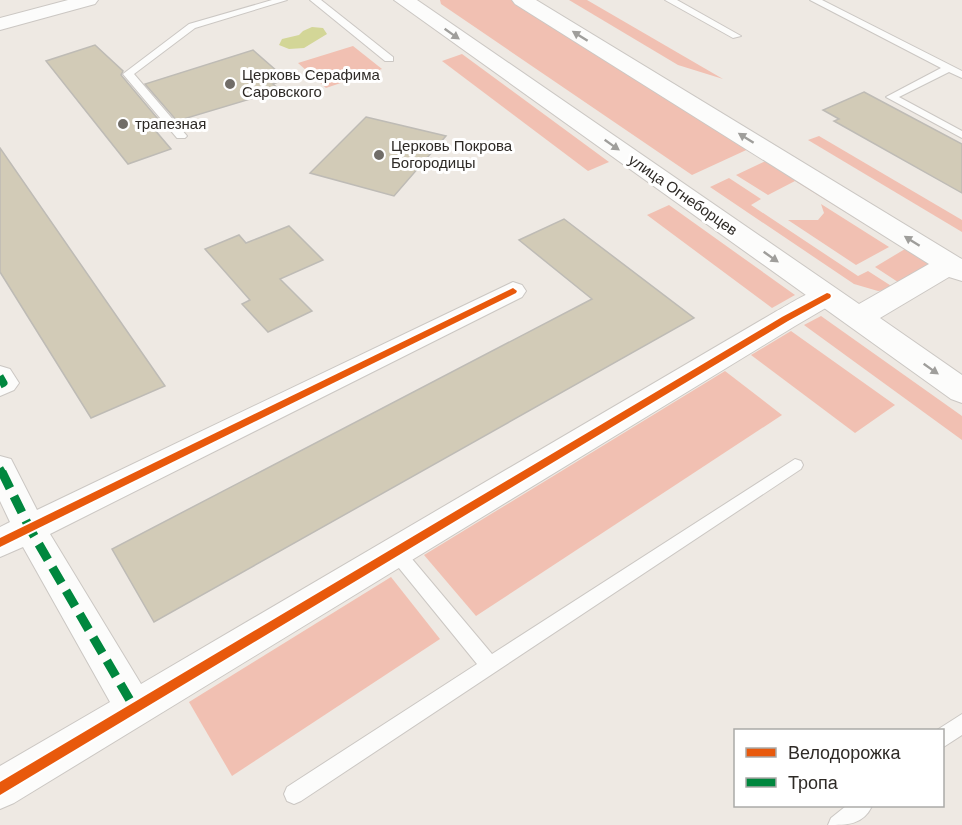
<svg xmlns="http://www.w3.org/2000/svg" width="962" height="825" viewBox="0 0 962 825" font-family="'DM Sans',sans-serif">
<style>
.green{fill:#f1c0b2}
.water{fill:#d3d697}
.building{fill:#d2cbb7;stroke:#bebbb5;stroke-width:1.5}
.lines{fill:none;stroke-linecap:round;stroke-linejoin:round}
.lane-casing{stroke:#cbc7c3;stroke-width:2}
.street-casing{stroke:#cbc7c3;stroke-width:2}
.secondary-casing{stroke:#cbc7c3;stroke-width:2}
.lane{fill:#fcfcfb;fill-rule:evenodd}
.street{fill:#fcfcfb;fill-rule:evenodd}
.secondary{fill:#fcfcfb;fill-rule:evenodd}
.quiet-far1{stroke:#00873e;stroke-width:7;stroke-dasharray:14 7;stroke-linecap:butt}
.quiet{stroke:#00873e;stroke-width:9;stroke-dasharray:18 9;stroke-linecap:butt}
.cycleway-casing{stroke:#fff;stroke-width:4}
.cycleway{fill:#e8590c;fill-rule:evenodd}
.oneway{fill:#9f9e9b}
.poi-dot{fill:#716d68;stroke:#fff;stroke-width:2}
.labels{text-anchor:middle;stroke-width:6;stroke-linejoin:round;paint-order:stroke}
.far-poi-label{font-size:15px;fill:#2e2a26;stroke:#fff;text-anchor:start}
.far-street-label{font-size:15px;fill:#2e2a26;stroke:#fff}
</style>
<rect width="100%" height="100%" fill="#eee9e3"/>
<g class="green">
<path d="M440 0H518L755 146 692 175 441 4Z"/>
<path d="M569 0H587L723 79 678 65Z"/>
<path d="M353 46 382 69 326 88 298 63Z"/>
<path d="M462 54 609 162 588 171 442 61Z"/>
<path d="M819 136 962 220V232L808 140Z"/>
<path d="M774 157 933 262 904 286 875 267 905 249 795 181 768 195 736 175Z"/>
<path d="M729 178 761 199 751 205 858 276 868 271 896 289 878 291 854 284 710 187Z"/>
<path d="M821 204 889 247 856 265 788 220H818L824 213Z"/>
<path d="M669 205 795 295 772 308 647 215Z"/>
<path d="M821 316 962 416V440L804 325Z"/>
<path d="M791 331 895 405 855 433 751 355Z"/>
<path d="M725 371 782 415 476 616 424 555Z"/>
<path d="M391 577 440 639 232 776 189 702Z"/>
</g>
<path class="water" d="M312 27 323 28 327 34 304 48 289 49 279 45 282 39 299 35 303 31Z"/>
<g class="building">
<path d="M95 45 123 71 121 75 163 125 154 129 171 149 128 164 46 61Z"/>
<path d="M253 50 286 79 273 84 280 90 177 121 145 84Z"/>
<path d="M864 92 962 144V193L834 121 839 119 823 110Z"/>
<path d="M366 117 446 136 394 196 310 173Z"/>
<path d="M0 148 165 386 91 418 0 272Z"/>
<path d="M564 219 694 318 154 622 112 549 592 299 519 240Z"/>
<path d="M289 226 323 260 280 279 312 311 268 332 242 304 250 300 205 249 239 235 246 243Z"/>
</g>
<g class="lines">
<g class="lane-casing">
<g id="lane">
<path d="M272 0H287L195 28 134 74 187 136 185 138H177L123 74 189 24Z"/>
<path d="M310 0H321L393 57V61H385Z"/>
<path d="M665 0H677L741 36 733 38Z"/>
<path d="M810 0H822L962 71V78L949 72 899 97 962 131V138L886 97 941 68Z"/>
<path d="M795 459 801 461 803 465 801 469 301 801 294 804 287 801 284 794 287 787 477 664 390 557 388 552 390 547 396 545 402 547 492 654Z"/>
<path d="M962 714V735L942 748V730H937Z"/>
<path d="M846 806H872C863 825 847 825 828 825L831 818Z"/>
</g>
</g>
<g class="street-casing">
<g id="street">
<path d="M68 0H98L95 4 0 30V18Z"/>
<path d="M513 282 522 285 526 291 522 297 50 534 141 684 775 312C793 303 816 284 836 290L840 296 836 302 795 326 14 803 0 809V766L110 702 23 547 0 557V527L10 522 0 501V456L11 459 37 510Z"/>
<path d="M0 366 10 369 19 383 14 390 0 396Z"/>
</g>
</g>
<g class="secondary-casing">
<path id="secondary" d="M394 0H417L859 304 929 264 515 4 512 0H536L960 258 962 259V281L949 277 880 318 962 375V403L951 399Z"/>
</g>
<use href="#lane" class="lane"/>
<use href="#street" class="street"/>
<use href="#secondary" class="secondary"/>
<g class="quiet-far1">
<path d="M0 376 4 383 0 385"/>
<path d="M0 468 3 473"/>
</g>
<path class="quiet" d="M2 472 30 529 135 709"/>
<g class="cycleway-casing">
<g id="cycleway">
<path d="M513 288 517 291 516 293 0 547V538Z"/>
<path d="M827 293 830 294 831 296 830 298 788 321 0 795V782L782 317Z"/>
</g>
</g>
<use href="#cycleway" class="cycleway"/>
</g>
<defs><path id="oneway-solid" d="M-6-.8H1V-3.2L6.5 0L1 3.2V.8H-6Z" transform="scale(1.5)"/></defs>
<g class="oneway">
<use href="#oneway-solid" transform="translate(452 34) rotate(35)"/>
<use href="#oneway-solid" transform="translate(580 36) rotate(-148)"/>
<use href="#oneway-solid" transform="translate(746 138) rotate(-148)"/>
<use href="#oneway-solid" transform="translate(612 145) rotate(35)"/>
<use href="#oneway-solid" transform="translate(912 241) rotate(-148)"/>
<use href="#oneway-solid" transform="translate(771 257) rotate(35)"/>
<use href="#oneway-solid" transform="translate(931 369) rotate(35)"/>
</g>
<g class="poi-dot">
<circle cx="230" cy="84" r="6"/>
<circle cx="123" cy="124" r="6"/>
<circle cx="379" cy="155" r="6"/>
</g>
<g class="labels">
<g class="far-poi-label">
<text x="242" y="80">Церковь Серафима<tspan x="242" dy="17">Саровского</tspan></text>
<text x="135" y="129">трапезная</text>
<text x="391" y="151">Церковь Покрова<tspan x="391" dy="17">Богородицы</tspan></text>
</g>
<g class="far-street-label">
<text transform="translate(683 195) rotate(35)" y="5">улица Огнеборцев</text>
</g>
</g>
<rect x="734" y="729" width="210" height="78" fill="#ffffff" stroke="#abaaa8" stroke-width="1.5"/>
<rect x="746" y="748" width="30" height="9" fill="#e8590c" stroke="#abaaa8" stroke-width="1.5"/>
<text x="788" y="759" font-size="18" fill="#2e2a26">Велодорожка</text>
<rect x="746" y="778" width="30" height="9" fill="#00873e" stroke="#abaaa8" stroke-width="1.5"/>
<text x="788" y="789" font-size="18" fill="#2e2a26">Тропа</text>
</svg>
